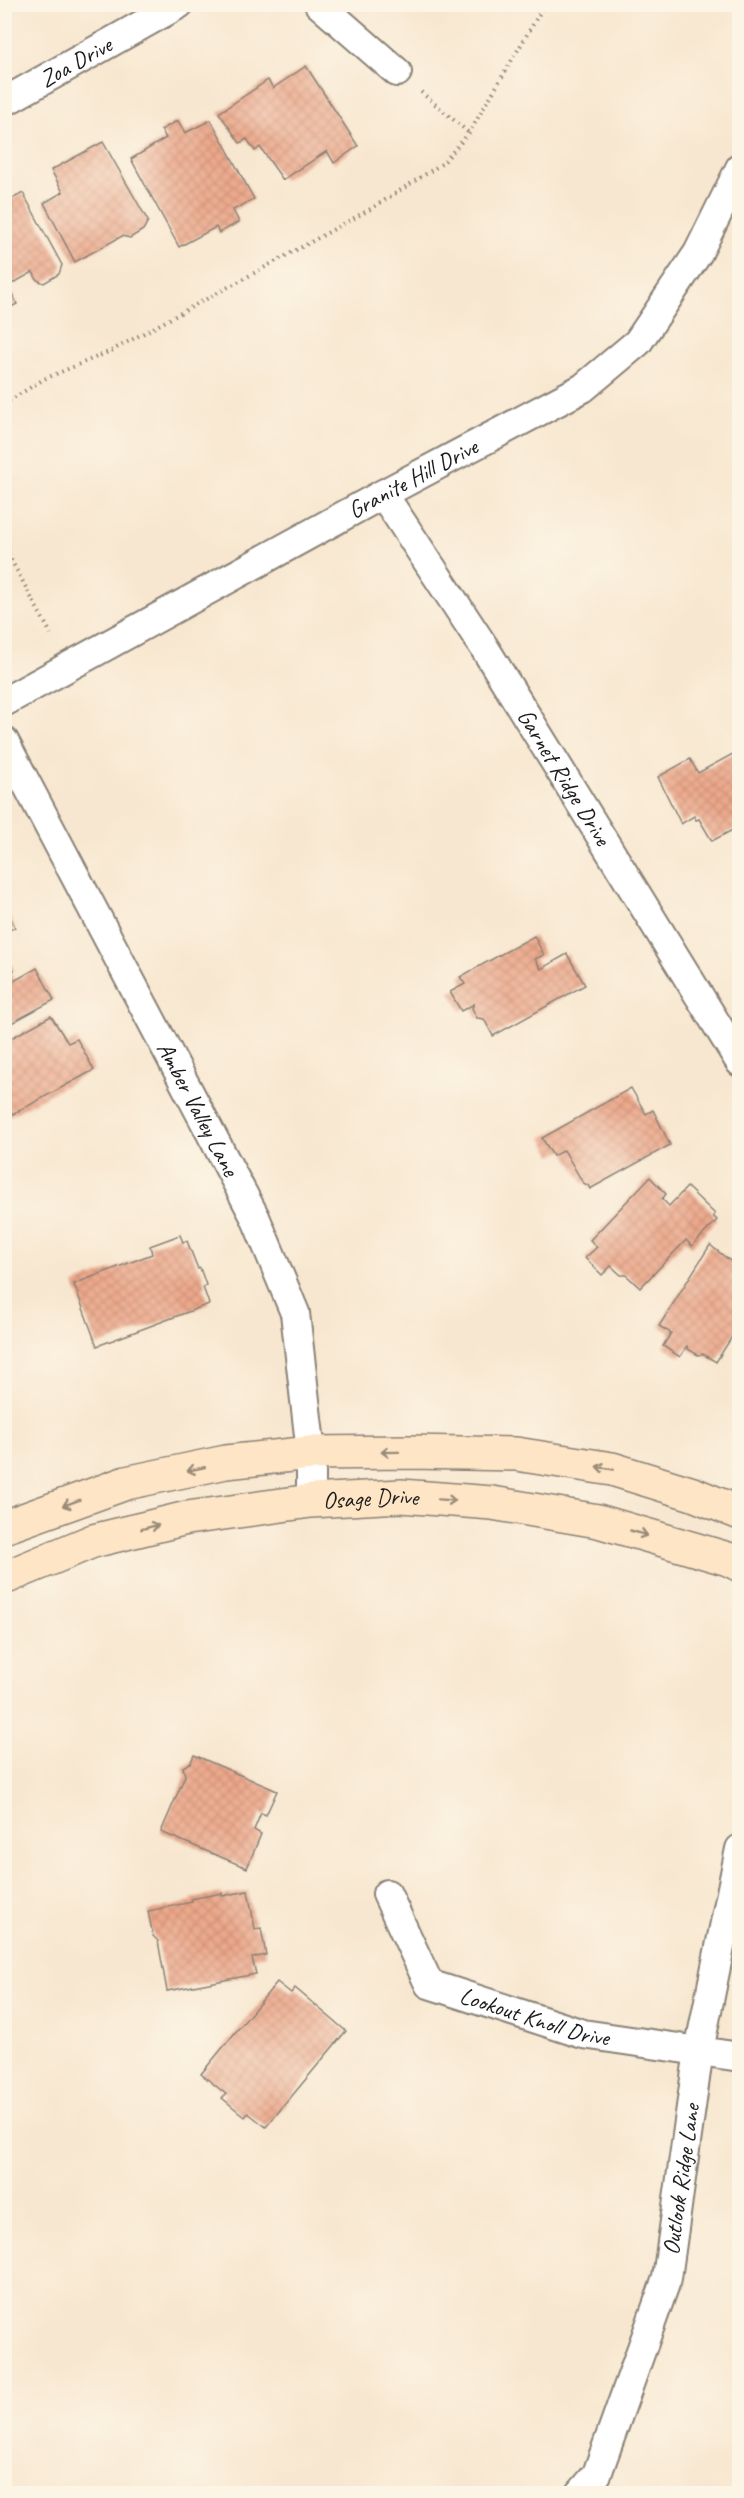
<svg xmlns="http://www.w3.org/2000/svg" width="744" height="2498" viewBox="0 0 744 2498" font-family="Caveat,sans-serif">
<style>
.building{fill:url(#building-cross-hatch)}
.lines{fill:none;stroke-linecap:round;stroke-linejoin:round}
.street-casing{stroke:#8a8276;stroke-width:32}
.secondary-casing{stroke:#8a8276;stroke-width:36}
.path{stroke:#8a8276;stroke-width:4;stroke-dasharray:1.5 4.5;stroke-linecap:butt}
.street{stroke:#fff;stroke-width:28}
.secondary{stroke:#fee5c5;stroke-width:33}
.oneway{stroke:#988b79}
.labels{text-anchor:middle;stroke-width:4.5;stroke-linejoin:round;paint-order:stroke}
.street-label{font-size:24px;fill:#1c1c1c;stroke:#fcf5e5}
</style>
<defs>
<pattern id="building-cross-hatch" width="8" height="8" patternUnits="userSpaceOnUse" patternTransform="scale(1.5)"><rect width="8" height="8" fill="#eca88b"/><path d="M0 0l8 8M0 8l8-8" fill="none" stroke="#ca9077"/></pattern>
</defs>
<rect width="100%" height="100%" fill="#fcf5e5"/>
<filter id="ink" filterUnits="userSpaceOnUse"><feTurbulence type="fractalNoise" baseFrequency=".0167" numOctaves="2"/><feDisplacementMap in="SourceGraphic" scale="12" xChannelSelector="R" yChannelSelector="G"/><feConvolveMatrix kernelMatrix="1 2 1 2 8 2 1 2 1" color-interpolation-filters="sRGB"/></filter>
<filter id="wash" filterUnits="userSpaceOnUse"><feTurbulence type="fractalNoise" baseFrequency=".008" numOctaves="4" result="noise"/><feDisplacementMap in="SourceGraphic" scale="24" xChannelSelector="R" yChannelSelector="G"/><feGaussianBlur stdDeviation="1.35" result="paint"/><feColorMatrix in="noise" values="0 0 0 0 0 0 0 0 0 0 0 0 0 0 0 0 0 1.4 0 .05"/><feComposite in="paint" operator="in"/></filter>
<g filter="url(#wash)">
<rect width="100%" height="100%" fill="#f8e7d0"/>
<g id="blocks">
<g class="building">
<path d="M306 66 358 146 334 163 327 151 283 180 260 147 255 151 247 139 240 143 219 113 268 80 273 88Z"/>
<path d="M211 120 254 199 233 210 239 222 219 233 216 227 179 247 131 159 166 138 161 130 175 122 178 121 185 133Z"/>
<path d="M103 142 148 221 143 230 130 238 122 236 75 262 44 203 63 192 51 170Z"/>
<path d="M23 193 62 265 59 274 44 283 37 280 33 272 8 286 17 304 4 311V199L6 202Z"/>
<path d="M740 750V826L712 841 699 819 696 820 694 816 681 824 658 777 690 759 698 773Z"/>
<path d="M5 909 15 927 5 933Z"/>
<path d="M534 936 544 955 535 959 541 969 567 954 585 985 493 1036 484 1019 477 1018 472 1008 474 1004 461 1011 450 992 465 984 460 977Z"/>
<path d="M4 953 14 970 10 971 14 981 37 968 54 1000 4 1027Z"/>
<path d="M51 1016 68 1043 77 1039 94 1070 4 1119V1042Z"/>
<path d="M631 1088 646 1114 653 1110 670 1145 590 1189 588 1185 583 1183 564 1150 553 1156 542 1138Z"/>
<path d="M650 1177 666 1194 662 1199 669 1206 687 1187 715 1214 713 1216 717 1220 692 1246 686 1240 640 1288 626 1275H621L611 1266 602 1275 585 1258 597 1247 590 1240Z"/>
<path d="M180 1235 183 1242 187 1241 198 1269 200 1268 206 1285 203 1287 209 1304 97 1346 74 1284 152 1254 150 1246Z"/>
<path d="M710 1245 734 1264 740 1256V1324L716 1362 703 1354 698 1355 688 1349 687 1346 680 1357 663 1346 671 1333 659 1326Z"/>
<path d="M194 1755 277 1791 266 1815 261 1813 254 1830 261 1834 247 1868 161 1832 185 1776 183 1767 191 1762Z"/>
<path d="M248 1891 255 1929 261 1928 266 1955 252 1958 256 1974 167 1991 158 1941 153 1936 148 1911 192 1902 191 1899 222 1893V1896Z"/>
<path d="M277 1982 291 1993 295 1988 346 2031 266 2127 248 2113 245 2117 222 2098 226 2094 201 2074Z"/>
</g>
</g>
</g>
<g filter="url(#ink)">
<use href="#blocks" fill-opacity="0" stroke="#8a8276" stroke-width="1.5"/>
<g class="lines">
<g class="street-casing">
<g id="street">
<path d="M319 4 397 72"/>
<path id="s1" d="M4 102 179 4"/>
<path id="s2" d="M383 494 484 647 740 1062"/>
<path id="s3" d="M4 702 383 494 583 388 638 342 698 253 740 168"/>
<path id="s4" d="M4 741 255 1217 295 1313 311 1453V1501"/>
<path id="s5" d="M387 1894 429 1984 583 2034 740 2057"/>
<path id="s6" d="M580 2494 597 2474 667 2278 699 2050 740 1849"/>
</g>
</g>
<g class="secondary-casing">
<g id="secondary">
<path d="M4 1527 126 1483 226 1462 311 1453 410 1452 516 1454 612 1469 693 1494 740 1513"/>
<path id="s7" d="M4 1578 93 1541 187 1518 311 1501 401 1496 492 1503 598 1521 728 1559 740 1565"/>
</g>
</g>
<g class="path">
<path d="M421 92 469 133"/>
<path d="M4 404 44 379 111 351 300 248 374 207 443 163 469 133 545 4"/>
<path d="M4 519 8 528 9 556 51 634"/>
</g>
<use href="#street" class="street"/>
<use href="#secondary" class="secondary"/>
</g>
<defs><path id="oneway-shaft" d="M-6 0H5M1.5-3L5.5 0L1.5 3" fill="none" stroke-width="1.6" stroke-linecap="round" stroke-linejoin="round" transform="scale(1.5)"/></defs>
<g class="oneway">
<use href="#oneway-shaft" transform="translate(390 1452) rotate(179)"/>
<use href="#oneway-shaft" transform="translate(605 1468) rotate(-170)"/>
<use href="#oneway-shaft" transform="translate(196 1469) rotate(168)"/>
<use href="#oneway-shaft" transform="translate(447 1500) rotate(4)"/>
<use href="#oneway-shaft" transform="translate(71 1503) rotate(160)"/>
<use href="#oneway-shaft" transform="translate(150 1527) rotate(-14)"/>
<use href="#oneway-shaft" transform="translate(639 1533) rotate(16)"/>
</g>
</g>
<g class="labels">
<g class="street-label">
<text dy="8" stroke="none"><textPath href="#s1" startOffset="82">Zoa Drive</textPath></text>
<text dy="8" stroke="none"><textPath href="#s3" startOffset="466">Granite Hill Drive</textPath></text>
<text dy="8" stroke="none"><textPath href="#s2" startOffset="336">Garnet Ridge Drive</textPath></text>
<text dy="8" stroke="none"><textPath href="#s4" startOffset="416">Amber Valley Lane</textPath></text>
<text dy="8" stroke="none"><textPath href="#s7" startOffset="378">Osage Drive</textPath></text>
<text dy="8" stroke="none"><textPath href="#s5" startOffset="210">Lookout Knoll Drive</textPath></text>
<text dy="8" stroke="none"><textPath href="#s6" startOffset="334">Outlook Ridge Lane</textPath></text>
</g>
</g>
<rect width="744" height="2498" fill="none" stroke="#fcf5e5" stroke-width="24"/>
</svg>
